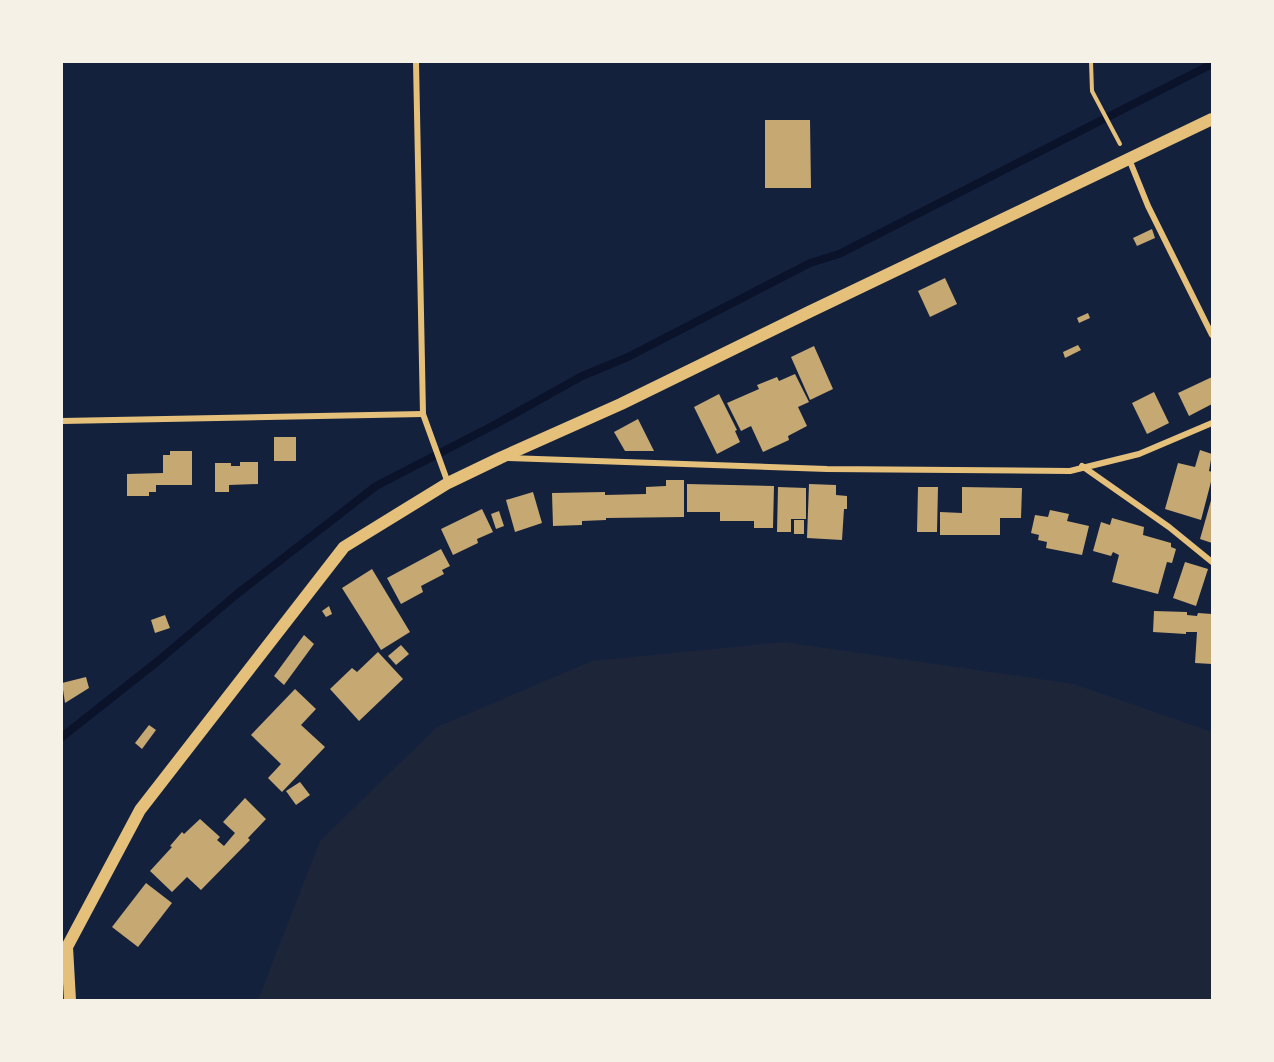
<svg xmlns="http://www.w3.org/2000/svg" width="1274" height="1062" viewBox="0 0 1274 1062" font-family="'Alegreya Sans',sans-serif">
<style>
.green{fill:#1d2539}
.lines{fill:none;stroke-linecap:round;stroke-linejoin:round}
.stream{stroke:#0b132b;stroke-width:8}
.building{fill:#c6a872}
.path{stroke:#e5c07b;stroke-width:4}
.minor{stroke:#e5c07b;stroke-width:6}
.secondary{stroke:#e5c07b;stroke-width:12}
</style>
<rect width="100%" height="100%" fill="#14213d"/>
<path class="green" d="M784 642 1074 684 1212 732V1000H258L320 841 437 727 592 661Z"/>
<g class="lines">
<path class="stream" d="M62 737 158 661 237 594 376 486 496 424 582 376 628 357 810 263 839 254 1212 64"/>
</g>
<g class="building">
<path d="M765 120H810L811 188H765Z"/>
<path d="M1152 229 1155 238 1137 246 1133 238Z"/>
<path d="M945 278 957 304 930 317 918 291Z"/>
<path d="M1088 313 1090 318 1079 323 1077 318Z"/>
<path d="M1078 345 1081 350 1065 358 1063 352Z"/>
<path d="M814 346 833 389 810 400 791 357Z"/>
<path d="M795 374 809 402 798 407 807 426 788 436 789 440 763 452 751 426 741 431 727 403 759 389 757 385 777 377 779 381Z"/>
<path d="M1212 377V404L1189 416 1178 393Z"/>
<path d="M1154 392 1169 423 1147 434 1132 403Z"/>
<path d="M719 394 737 430 735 431 740 442 717 454 694 407Z"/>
<path d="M638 419 654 451H625L614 432Z"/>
<rect x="274" y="437" width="22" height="24"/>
<path d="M1200 450 1212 454 1209 471 1212 472V478L1201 520 1165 509 1178 463 1195 467Z"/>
<path d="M170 451H192V485H156V492H149V496H127V474L163 473V455H170Z"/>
<path d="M240 462H258V484L229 485V492H215V463H231V466H240Z"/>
<path d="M666 480H684V517L606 518V520L582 521V525L553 526 552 493 605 492V495L646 494V487L666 486Z"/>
<path d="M687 484 774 486 773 528H754V521H720V512H687Z"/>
<path d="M809 484 836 485V495L847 496V509H844L842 540 807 538Z"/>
<path d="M778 487 806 488V519H791V532H777Z"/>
<path d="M918 487H938L937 532H917Z"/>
<path d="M962 487 1022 488 1021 518H1000V535H940V512L962 513Z"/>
<path d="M533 492 542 523 515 532 506 500Z"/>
<path d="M1212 497V543L1200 539Z"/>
<path d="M482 509 493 532 477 539 478 543 453 555 441 529Z"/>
<path d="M1050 510 1069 514 1067 521 1089 526 1082 555 1046 548 1047 542 1038 540 1039 535 1031 533 1035 515 1048 517Z"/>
<path d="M499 511 504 526 496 529 491 514Z"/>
<path d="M1112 518 1144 527 1143 535 1171 543V547L1176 549 1172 563 1167 562 1158 594 1112 582 1119 555 1113 552 1111 556 1093 551 1101 522 1110 525Z"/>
<rect x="794" y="520" width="10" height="14"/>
<path d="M441 549 450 566 442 570 444 574 421 586 423 592 401 604 387 578Z"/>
<path d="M1185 562 1208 569 1196 606 1173 598Z"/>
<path d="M372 569 410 632 381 650 342 588Z"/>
<path d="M329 606 332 614 326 617 322 611Z"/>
<path d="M1154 611 1187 612V615L1197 616 1198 613 1212 614V664L1195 663 1197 632H1186V634L1153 632Z"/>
<path d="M165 615 170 628 155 633 151 620Z"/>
<path d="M304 635 314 644 284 685 274 676Z"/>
<path d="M401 645 409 654 396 665 388 656Z"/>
<path d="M378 652 403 679 359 721 330 689 352 668 357 672Z"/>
<path d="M86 677 89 688 65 703 62 683Z"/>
<path d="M295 689 316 709 301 725 325 747 282 792 268 778 281 764 251 735Z"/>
<path d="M149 725 156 730 142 749 135 743Z"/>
<path d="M300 782 310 795 296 805 286 791Z"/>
<path d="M245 798 266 819 248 838 250 840 201 890 187 877 172 892 150 871 172 847 170 846 182 832 184 834 200 819 220 837 217 840 224 846 235 833 223 822Z"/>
<path d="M146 883 172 903 138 947 112 927Z"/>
</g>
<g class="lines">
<path class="path" d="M1091 62 1092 91 1120 144"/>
<g class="minor">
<path d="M416 62 423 414 448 483"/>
<path d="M1129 159 1148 206 1212 335"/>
<path d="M62 421 423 414"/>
<path d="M508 458 827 469 1070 471 1139 454 1212 423"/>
<path d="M1082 466 1169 527 1212 562"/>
</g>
<path class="secondary" d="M70 1000 67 947 140 810 344 547 448 483 500 458 621 404 809 312 1212 119"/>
</g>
<rect width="1274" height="1062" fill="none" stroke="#f6f1e7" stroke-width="126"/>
</svg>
